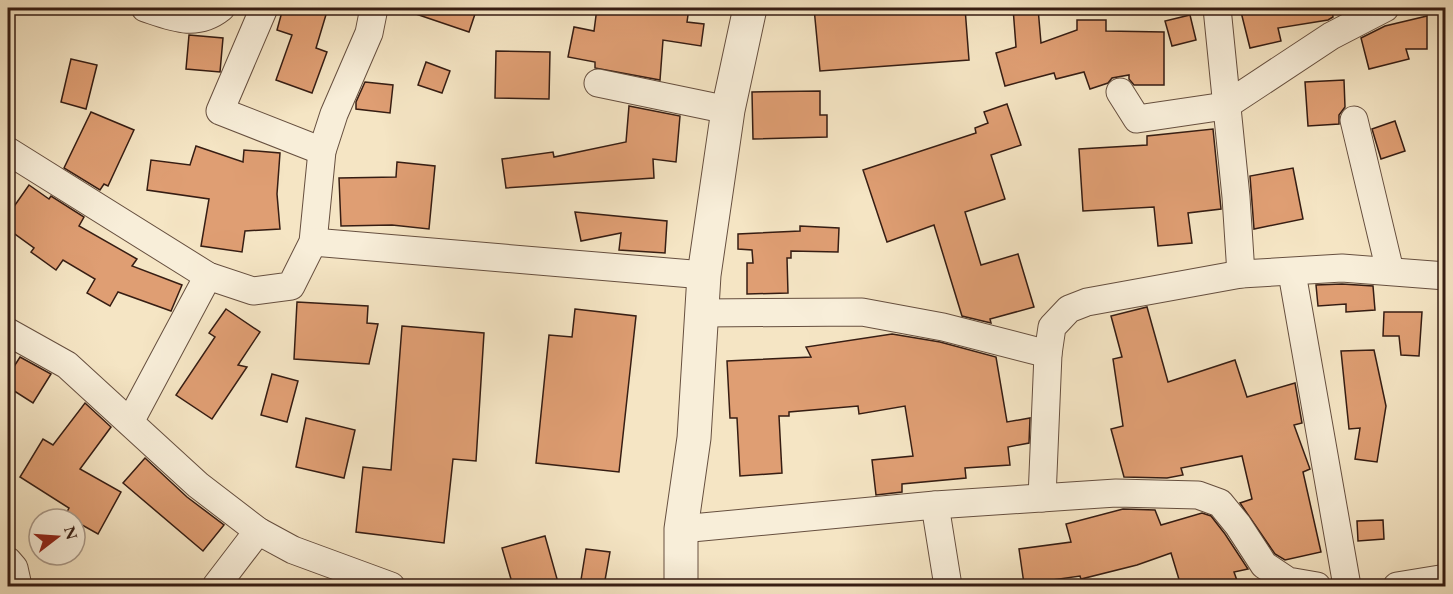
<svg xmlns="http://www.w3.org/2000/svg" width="1453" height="594" viewBox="0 0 1453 594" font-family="'EB Garamond',serif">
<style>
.building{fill:#df9e73;stroke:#361d13;stroke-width:1.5}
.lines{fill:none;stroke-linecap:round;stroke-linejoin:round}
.minor-casing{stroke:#664f3f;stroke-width:29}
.tertiary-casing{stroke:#664f3f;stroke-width:35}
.minor{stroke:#f8eed9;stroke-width:27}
.tertiary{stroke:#f8eed9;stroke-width:33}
</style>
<rect width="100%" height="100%" fill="#f5e5c4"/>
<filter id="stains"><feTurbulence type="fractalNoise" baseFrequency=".00333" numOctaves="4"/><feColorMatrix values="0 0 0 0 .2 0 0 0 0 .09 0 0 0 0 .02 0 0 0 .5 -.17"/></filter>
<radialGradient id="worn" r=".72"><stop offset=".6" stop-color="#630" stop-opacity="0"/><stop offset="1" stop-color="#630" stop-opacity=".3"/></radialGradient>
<g class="building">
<path d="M283 8H328L316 48 327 52 312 93 276 80 292 35 277 30Z"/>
<path d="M408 8H477L469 32 407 11Z"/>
<path d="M597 8H689L687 22 704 24 701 46 663 40 660 80 595 68V62L568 57 574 27 594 31Z"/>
<path d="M814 8H965L969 60 820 71Z"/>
<path d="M1013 8H1038L1041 43 1077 30V20H1106V31L1164 32V85H1134L1129 79V75L1112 78 1108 83 1090 89 1084 72 1056 79 1054 73 1005 86 996 53 1016 47Z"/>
<path d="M1240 8H1332L1333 17 1328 20 1278 28 1281 41 1250 48Z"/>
<path d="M1190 15 1196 40 1172 46 1165 21Z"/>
<path d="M1427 16V49H1406L1409 59 1369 69 1361 38 1385 26Z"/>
<path d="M189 35 223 38 220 72 186 69Z"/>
<path d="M496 51 550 52 549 99 495 98Z"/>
<path d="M71 59 97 65 86 109 61 102Z"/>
<path d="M426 62 450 71 442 93 418 85Z"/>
<path d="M1344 80 1345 107 1339 115V124L1308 126 1305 82Z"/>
<path d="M365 82 393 85 390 113 356 109V102Z"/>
<path d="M820 91V115H827V137L753 139 752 92Z"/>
<path d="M1007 104 1021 145 991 155 1005 199 965 212 981 265 1018 254 1034 307 990 319 991 323 962 316 934 225 887 242 863 170 976 133 975 128 988 123 984 112Z"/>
<path d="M629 106 680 116 676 162 653 159 654 178 506 188 502 159 553 152 554 157 626 142Z"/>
<path d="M91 112 134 130 108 186 104 184 100 190 64 168Z"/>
<path d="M1395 121 1405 151 1381 159 1372 129Z"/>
<path d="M1213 129 1221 209 1188 213 1192 243 1158 246 1154 207 1083 211 1079 149 1147 145V136Z"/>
<path d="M196 146 243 162 244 150 280 153 277 194 280 229 245 231 242 252 201 246 209 199 147 190 151 160 190 165Z"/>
<path d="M397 162 435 166 429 229 392 225 341 226 339 178 396 177Z"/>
<path d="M1293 168 1303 219 1254 229 1250 176Z"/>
<path d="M29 185 49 199 51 196 84 217 79 226 137 259 132 266 182 285 171 311 118 292 110 306 87 293 95 279 63 260 56 270 31 252 34 248 8 229V215Z"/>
<path d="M575 212 667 221 665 253 619 250 621 233 581 241Z"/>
<path d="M800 226 839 228 838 252 791 251V258H787L788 293 747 294V263H753L752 250 738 249V234L800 231Z"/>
<path d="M1342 284 1373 286 1375 310 1346 312V304L1318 306 1316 285Z"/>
<path d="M297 302 368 306 367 323 378 324 369 364 294 359Z"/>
<path d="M1147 307 1168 382 1235 360 1247 397 1295 383 1302 423 1294 425 1310 469 1303 472 1321 552 1285 560 1275 554 1240 503 1252 499 1242 456 1181 468 1183 475 1167 478 1124 477 1111 429 1123 426 1113 359 1122 357 1111 316Z"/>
<path d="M226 309 260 332 238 365 247 367 212 419 176 395 215 337 209 333Z"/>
<path d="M575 309 636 316 619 472 536 463 549 335 572 337Z"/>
<path d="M1384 312H1422L1419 356 1401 355 1399 336H1383Z"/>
<path d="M402 326 484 333 476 461 453 459 444 543 356 532 363 467 391 470Z"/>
<path d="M892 334 940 342 996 357 1007 422 1030 418 1029 443 1008 447 1010 465 965 468 966 478 902 484V492L876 495 872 460 913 456 905 406 859 414 858 406 789 412V416H779L782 473 740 476 737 418H730L727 361 811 357 806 347Z"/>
<path d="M1374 350 1386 406 1377 462 1355 459 1360 428 1349 429 1341 351Z"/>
<path d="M20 357 51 374 33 403 8 387V376Z"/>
<path d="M272 374 298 381 287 422 261 415Z"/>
<path d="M85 403 111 427 80 469 121 492 98 534 75 521V519L65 516 69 508 20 477 43 439 53 445Z"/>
<path d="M306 418 355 430 344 478 296 467Z"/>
<path d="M145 458 187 497 224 525 203 551 123 483Z"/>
<path d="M1123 509 1155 510 1161 525 1202 513 1211 516 1225 534 1248 569 1234 572 1239 586H1181L1171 553 1137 565 1081 579 1080 576 1024 584 1019 549 1071 542 1066 524Z"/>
<path d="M1383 520 1384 539 1358 541 1357 521Z"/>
<path d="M545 536 559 586H513L502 548Z"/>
<path d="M586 549 610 552 604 586H580Z"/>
</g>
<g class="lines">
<g class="minor-casing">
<g id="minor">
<path d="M145 8C172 17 196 28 221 8"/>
<path d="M264 8 220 111 322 151"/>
<path d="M1217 8 1236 197 1241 274"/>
<path d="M598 83 728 110"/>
<path d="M1120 92 1137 119 1225 106 1331 36 1385 8"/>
<path d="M1354 120 1390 271"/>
<path d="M8 151 208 276 253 291 291 286 313 242 322 151 334 114 369 33 374 8"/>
<path d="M313 242 704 275"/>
<path d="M1292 273 1347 586"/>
<path d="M702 313 862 312 943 327 1048 354"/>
<path d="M8 332 67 365 198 485 258 531 293 550 391 586"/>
<path d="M130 422 208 276"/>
<path d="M1042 498 1048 354 1052 327 1069 309 1087 302 1241 274 1342 268 1446 276"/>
<path d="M935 505 948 586"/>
<path d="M681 529 935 505 1116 493 1198 495 1220 503 1238 525 1264 565 1288 581 1317 586"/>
<path d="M8 561 14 568 18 586"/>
<path d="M216 586 258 531"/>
<path d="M1397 586 1446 578"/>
</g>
</g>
<g class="tertiary-casing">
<path id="tertiary" d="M681 586V529L694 438 704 275 728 110 750 8"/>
</g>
<use href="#minor" class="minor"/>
<use href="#tertiary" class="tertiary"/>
</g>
<rect width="1453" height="594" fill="none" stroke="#f5e5c4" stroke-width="30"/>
<rect x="9" y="9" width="1435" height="576" fill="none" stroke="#361d13" stroke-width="3"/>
<rect x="15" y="15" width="1423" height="564" fill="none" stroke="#361d13" stroke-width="1.5"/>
<g transform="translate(57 537) rotate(73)"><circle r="28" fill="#f8eed9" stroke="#aa9a8a" stroke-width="1.5"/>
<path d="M0-4.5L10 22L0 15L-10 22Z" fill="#8f2418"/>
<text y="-9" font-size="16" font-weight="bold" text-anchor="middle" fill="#361d13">N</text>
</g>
<rect width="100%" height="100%" filter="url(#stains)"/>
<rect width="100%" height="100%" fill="url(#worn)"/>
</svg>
